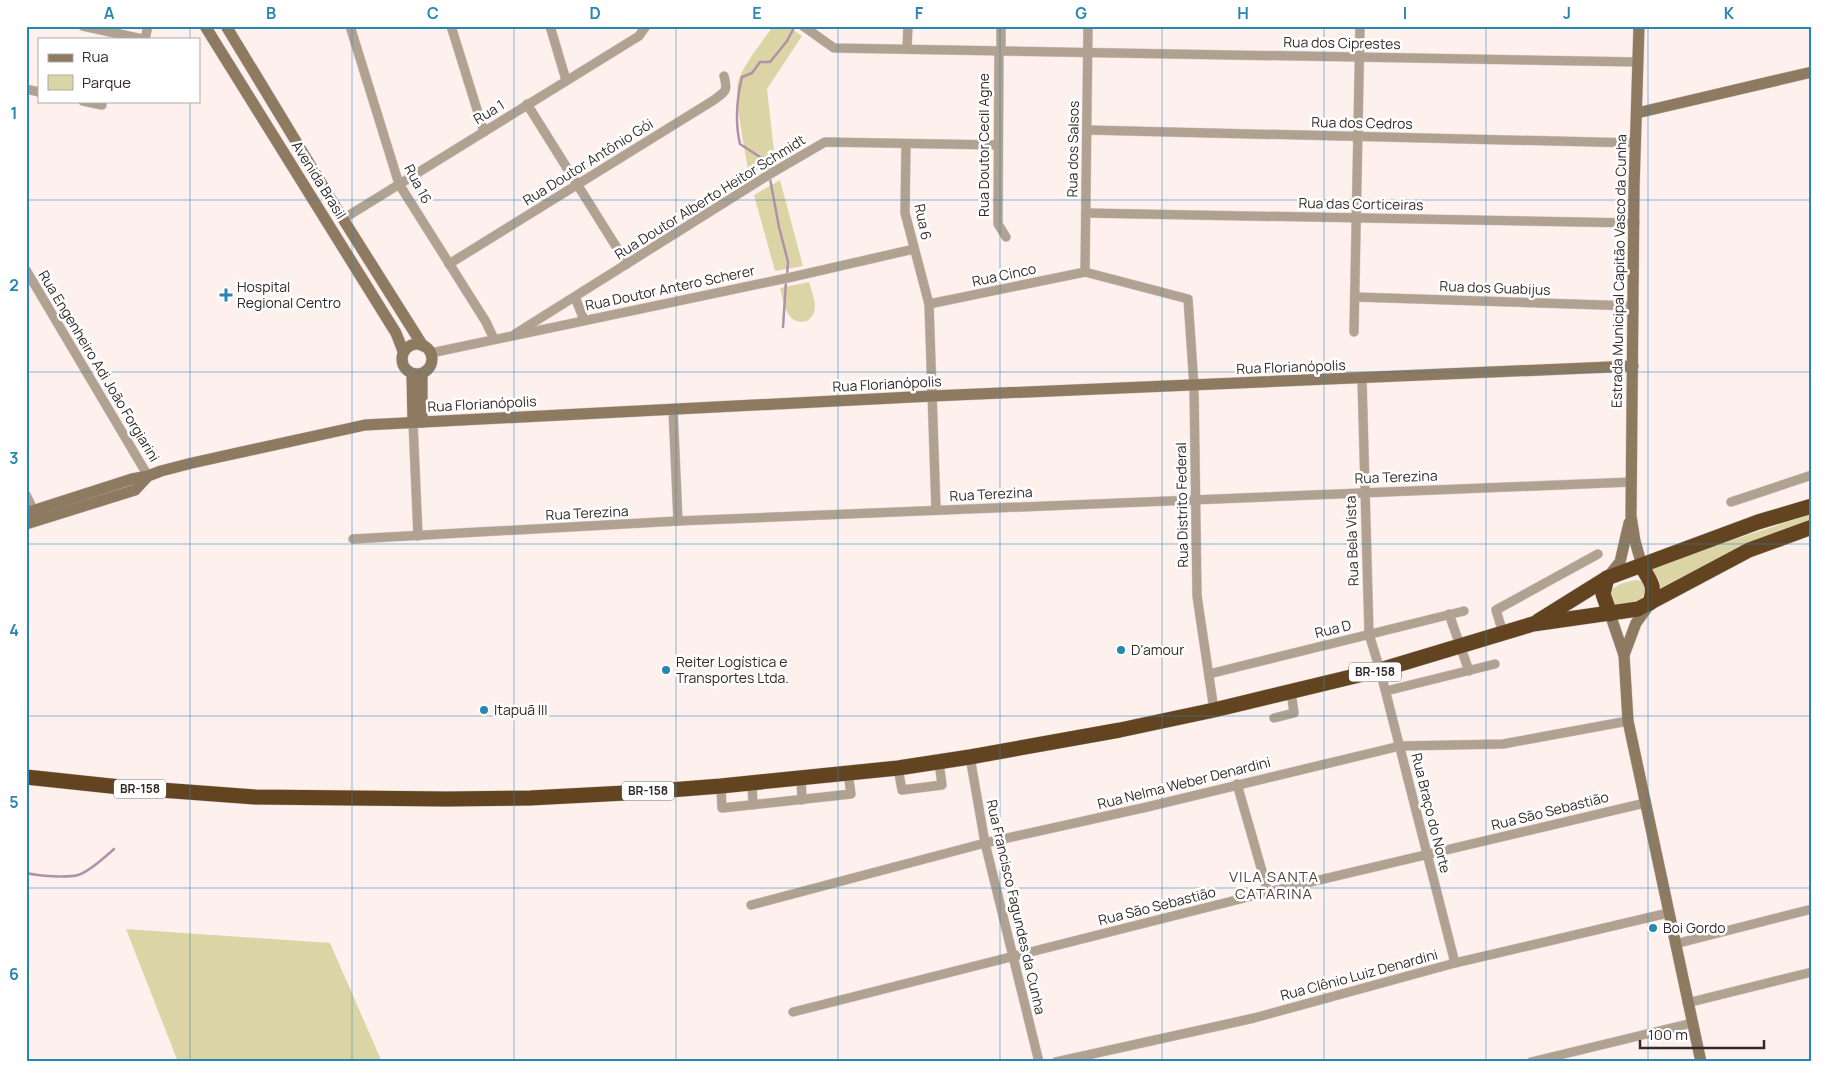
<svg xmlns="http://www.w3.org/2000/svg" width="1838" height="1088" viewBox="0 0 1838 1088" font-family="Manrope,sans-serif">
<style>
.green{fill:#dbd5a5}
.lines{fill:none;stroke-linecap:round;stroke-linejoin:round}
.stream{stroke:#b091a8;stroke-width:2.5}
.street-casing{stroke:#d8cdca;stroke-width:10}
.secondary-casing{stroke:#d8cdca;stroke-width:12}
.highway-casing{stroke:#d8cdca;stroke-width:16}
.street{stroke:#b0a191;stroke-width:9}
.secondary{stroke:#8e7961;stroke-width:11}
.highway{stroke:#624421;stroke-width:15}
.grid{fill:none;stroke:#2886b2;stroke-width:1;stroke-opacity:0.55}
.poi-dot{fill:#2886b2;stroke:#fff;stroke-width:2}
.labels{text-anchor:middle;stroke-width:5;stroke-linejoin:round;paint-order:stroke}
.shield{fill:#fff;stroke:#706b69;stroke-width:1}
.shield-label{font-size:12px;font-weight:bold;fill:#322b29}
.street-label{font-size:14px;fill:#322b29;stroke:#fff}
.poi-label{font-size:14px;fill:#322b29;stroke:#fff;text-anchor:start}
.neighbourhood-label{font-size:15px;letter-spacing:1px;fill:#53433e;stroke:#fff}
.neatline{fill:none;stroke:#2886b2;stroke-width:2}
.grid-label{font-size:16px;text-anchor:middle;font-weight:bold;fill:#2886b2}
</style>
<rect width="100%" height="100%" fill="#fdf0ed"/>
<g class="green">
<path d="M773 26H787L802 36 767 89 775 160 749 175C746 155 734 99 738 82 742 66 763 41 773 26Z"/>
<path d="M780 180 803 266 775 271 754 195Z"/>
<path d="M809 282C813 296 821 312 807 321 786 326 784 303 780 288Z"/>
<path d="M1812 514V522L1735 550 1660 588 1659 580 1650 569 1671 560Z"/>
<path d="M1637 580 1643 582 1646 587C1643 605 1631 603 1615 605L1611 602 1610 592C1616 584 1627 581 1637 580Z"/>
<path d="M126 929 330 943 382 1062H178Z"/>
</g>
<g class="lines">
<g class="stream">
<path d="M787 276 788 262 779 227 768 168 763 159 740 144C735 123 737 98 742 77L752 73 760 62H770L787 41 795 26"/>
<path d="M783 327 786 281"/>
<path d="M26 873C39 876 66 878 78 875 89 872 105 857 114 849"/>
</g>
<g class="street-casing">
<g id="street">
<path d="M83 26 142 39"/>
<path d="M350 26 399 184 486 322 494 339"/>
<path d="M451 26 484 132"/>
<path d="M550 26 566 80"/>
<path d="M803 26 834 48 1638 62"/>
<path d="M145 39 148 26"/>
<path d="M907 49 908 26"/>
<path d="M999 51 998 224 1006 237"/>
<path d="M1001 51V26"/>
<path d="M26 89 39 92"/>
<path d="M83 101 102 105"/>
<path d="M527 104 627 264"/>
<path d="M1087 130 1636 143"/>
<path d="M906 144 905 213 929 304 936 510"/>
<path d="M1086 213 1635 223"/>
<path d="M343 219 639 36 646 26"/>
<path d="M449 264 714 100C726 91 728 91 724 76"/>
<path d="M26 270 148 476"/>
<path d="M1085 272 1088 26"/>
<path d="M575 297 584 320"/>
<path d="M1355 297 1634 306"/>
<path d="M929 304 1085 272 1188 299 1194 386 1197 596 1214 710"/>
<path d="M1354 332 1360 26"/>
<path d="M515 334 770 174 825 142 997 145"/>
<path d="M431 353 792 277 914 249"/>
<path d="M1362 379 1369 634 1380 670 1455 963"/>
<path d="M673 409 678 521"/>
<path d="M413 422 418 536"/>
<path d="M26 495 36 515"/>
<path d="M1731 502 1812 475"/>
<path d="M353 539 678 521 1631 482"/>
<path d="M1449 614 1469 671"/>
<path d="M1503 633 1496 610 1598 554"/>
<path d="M1209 674 1464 611"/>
<path d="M1386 691 1495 664"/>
<path d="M1274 718 1294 713 1291 692"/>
<path d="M970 757 985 843 1039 1062"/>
<path d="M898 768 902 790 942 785 939 762"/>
<path d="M801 778 802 800"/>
<path d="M752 783 753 805"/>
<path d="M1237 784 1268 892"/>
<path d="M721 786 722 808 851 794 848 773"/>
<path d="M751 905 985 843 1147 807 1400 746 1503 744 1628 721"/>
<path d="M1675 944 1812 909"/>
<path d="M1687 1003 1812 972"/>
<path d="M793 1012 1268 892 1645 803"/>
<path d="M1056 1062 1254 1018 1455 963 1668 913"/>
<path d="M1531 1062 1692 1023"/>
</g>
</g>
<g class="secondary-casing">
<g id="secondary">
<path d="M205 26 396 333 403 351"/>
<path d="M226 26 343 219 423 346"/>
<path d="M1639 26 1634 188 1631 516 1635 541 1642 566"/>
<path d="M1637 113 1812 72"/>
<circle cx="417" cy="359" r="15"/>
<path d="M412 374 413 422"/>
<path d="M422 375V422"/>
<path d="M26 513 132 479 148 476 161 471 192 463 365 425 932 396 1633 366"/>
<path d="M26 524 135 490 148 476"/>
<path d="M1607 578 1620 562 1629 523"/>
<path d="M1610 614 1624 655 1628 721 1701 1062"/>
<path d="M1624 655 1636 623 1650 604"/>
</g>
</g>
<g class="highway-casing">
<g id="highway">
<path d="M1642 566C1650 583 1656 583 1650 603"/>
<path d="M1607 578 1603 594 1610 614"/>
<path d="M1538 621 1607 578 1758 522 1812 506"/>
<path d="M26 777 120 787 255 797 447 799 530 798 644 792 721 786 898 768 970 757 1120 730 1214 710 1380 670 1533 624 1638 609 1749 550 1812 527"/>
</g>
</g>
<use href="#street" class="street"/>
<use href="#secondary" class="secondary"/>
<use href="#highway" class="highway"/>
</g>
<path class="grid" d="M190 26V39M352 26V1062M514 26V1062M676 26V1062M838 26V1062M1000 26V1062M1162 26V1062M1324 26V1062M1486 26V1062M1648 26V1062M190 101V1062M26 200H1812M26 372H1812M26 544H1812M26 716H1812M26 888H1812"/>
<g class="poi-dot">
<path d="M223.5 287.5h5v5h5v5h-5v5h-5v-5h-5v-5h5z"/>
<circle cx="1121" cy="650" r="5"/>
<circle cx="666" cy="670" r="5"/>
<circle cx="484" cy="710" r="5"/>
<circle cx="1653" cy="928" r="5"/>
</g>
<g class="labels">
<g class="shield">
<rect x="1349" y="662.5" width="52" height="19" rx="4"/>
<rect x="114" y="779.5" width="52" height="19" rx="4"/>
<rect x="622" y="781.5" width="52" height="19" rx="4"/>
</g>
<g class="shield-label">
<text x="1375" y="676">BR-158</text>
<text x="140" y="793">BR-158</text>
<text x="648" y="795">BR-158</text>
</g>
<g class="street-label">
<text transform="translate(1342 43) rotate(1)" y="5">Rua dos Ciprestes</text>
<text transform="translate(489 112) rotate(-31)" y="5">Rua 1</text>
<text transform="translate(1362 123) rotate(1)" y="5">Rua dos Cedros</text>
<text transform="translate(984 145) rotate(-90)" y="5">Rua Doutor Cecil Agne</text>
<text transform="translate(1073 149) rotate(-89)" y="5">Rua dos Salsos</text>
<text transform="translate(588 162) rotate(-32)" y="5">Rua Doutor Antônio Gói</text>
<text transform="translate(319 180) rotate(58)" y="5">Avenida Brasil</text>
<text transform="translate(418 184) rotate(62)" y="5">Rua 16</text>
<text transform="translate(710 197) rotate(-32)" y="5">Rua Doutor Alberto Heitor Schmidt</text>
<text transform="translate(1361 204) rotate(1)" y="5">Rua das Corticeiras</text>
<text transform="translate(923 222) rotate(79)" y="5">Rua 6</text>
<text transform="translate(1619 271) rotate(-89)" y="5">Estrada Municipal Capitão Vasco da Cunha</text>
<text transform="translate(1004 275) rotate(-12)" y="5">Rua Cinco</text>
<text transform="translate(670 288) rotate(-12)" y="5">Rua Doutor Antero Scherer</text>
<text transform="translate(1495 288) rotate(2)" y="5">Rua dos Guabijus</text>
<text transform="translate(99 366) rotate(59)" y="5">Rua Engenheiro Adi João Forgiarini</text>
<text transform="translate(1291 367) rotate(-2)" y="5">Rua Florianópolis</text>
<text transform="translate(887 384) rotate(-3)" y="5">Rua Florianópolis</text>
<text transform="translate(482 404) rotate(-3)" y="5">Rua Florianópolis</text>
<text transform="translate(1396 477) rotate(-2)" y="5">Rua Terezina</text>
<text transform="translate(991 494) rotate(-3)" y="5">Rua Terezina</text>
<text transform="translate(1182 505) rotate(-91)" y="5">Rua Distrito Federal</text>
<text transform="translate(587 513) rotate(-3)" y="5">Rua Terezina</text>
<text transform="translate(1352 541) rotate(-92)" y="5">Rua Bela Vista</text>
<text transform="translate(1333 629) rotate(-14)" y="5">Rua D</text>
<text transform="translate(1184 783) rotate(-14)" y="5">Rua Nelma Weber Denardini</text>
<text transform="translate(1550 811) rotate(-14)" y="5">Rua São Sebastião</text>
<text transform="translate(1431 813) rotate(76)" y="5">Rua Braço do Norte</text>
<text transform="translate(1157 906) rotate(-14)" y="5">Rua São Sebastião</text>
<text transform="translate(1016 907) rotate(77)" y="5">Rua Francisco Fagundes da Cunha</text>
<text transform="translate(1359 975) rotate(-15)" y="5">Rua Clênio Luiz Denardini</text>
</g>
<g class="poi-label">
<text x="237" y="292">Hospital<tspan x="237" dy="16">Regional Centro</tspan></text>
<text x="1131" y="655">D'amour</text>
<text x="676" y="667">Reiter Logística e<tspan x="676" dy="16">Transportes Ltda.</tspan></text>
<text x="494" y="715">Itapuã III</text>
<text x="1663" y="933">Boi Gordo</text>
</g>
<g class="neighbourhood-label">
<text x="1274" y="882">VILA SANTA<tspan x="1274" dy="17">CATARINA</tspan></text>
</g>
</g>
<rect width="1838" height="1088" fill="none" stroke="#ffffff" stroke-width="55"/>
<rect x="38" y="38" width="162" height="65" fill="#ffffff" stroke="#adaaa9"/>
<rect x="48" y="54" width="25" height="8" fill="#8e7961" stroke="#adaaa9"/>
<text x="82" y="62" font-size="15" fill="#322b29">Rua</text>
<rect x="48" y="75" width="25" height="15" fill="#dbd5a5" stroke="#adaaa9"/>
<text x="82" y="88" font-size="15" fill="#322b29">Parque</text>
<path d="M1640 1040v8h124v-8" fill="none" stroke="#322b29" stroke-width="2.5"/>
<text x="1648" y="1040" font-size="15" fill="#322b29" stroke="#ffffff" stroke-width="4" paint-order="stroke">100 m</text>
<rect x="28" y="28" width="1782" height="1032" class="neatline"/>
<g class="grid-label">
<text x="109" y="19">A</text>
<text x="271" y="19">B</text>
<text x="433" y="19">C</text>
<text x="595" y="19">D</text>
<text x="757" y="19">E</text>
<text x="919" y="19">F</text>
<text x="1081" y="19">G</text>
<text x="1243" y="19">H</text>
<text x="1405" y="19">I</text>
<text x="1567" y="19">J</text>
<text x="1729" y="19">K</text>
<text x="14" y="119">1</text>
<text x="14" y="291">2</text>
<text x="14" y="464">3</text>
<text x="14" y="636">4</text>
<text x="14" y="808">5</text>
<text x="14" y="980">6</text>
</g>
</svg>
